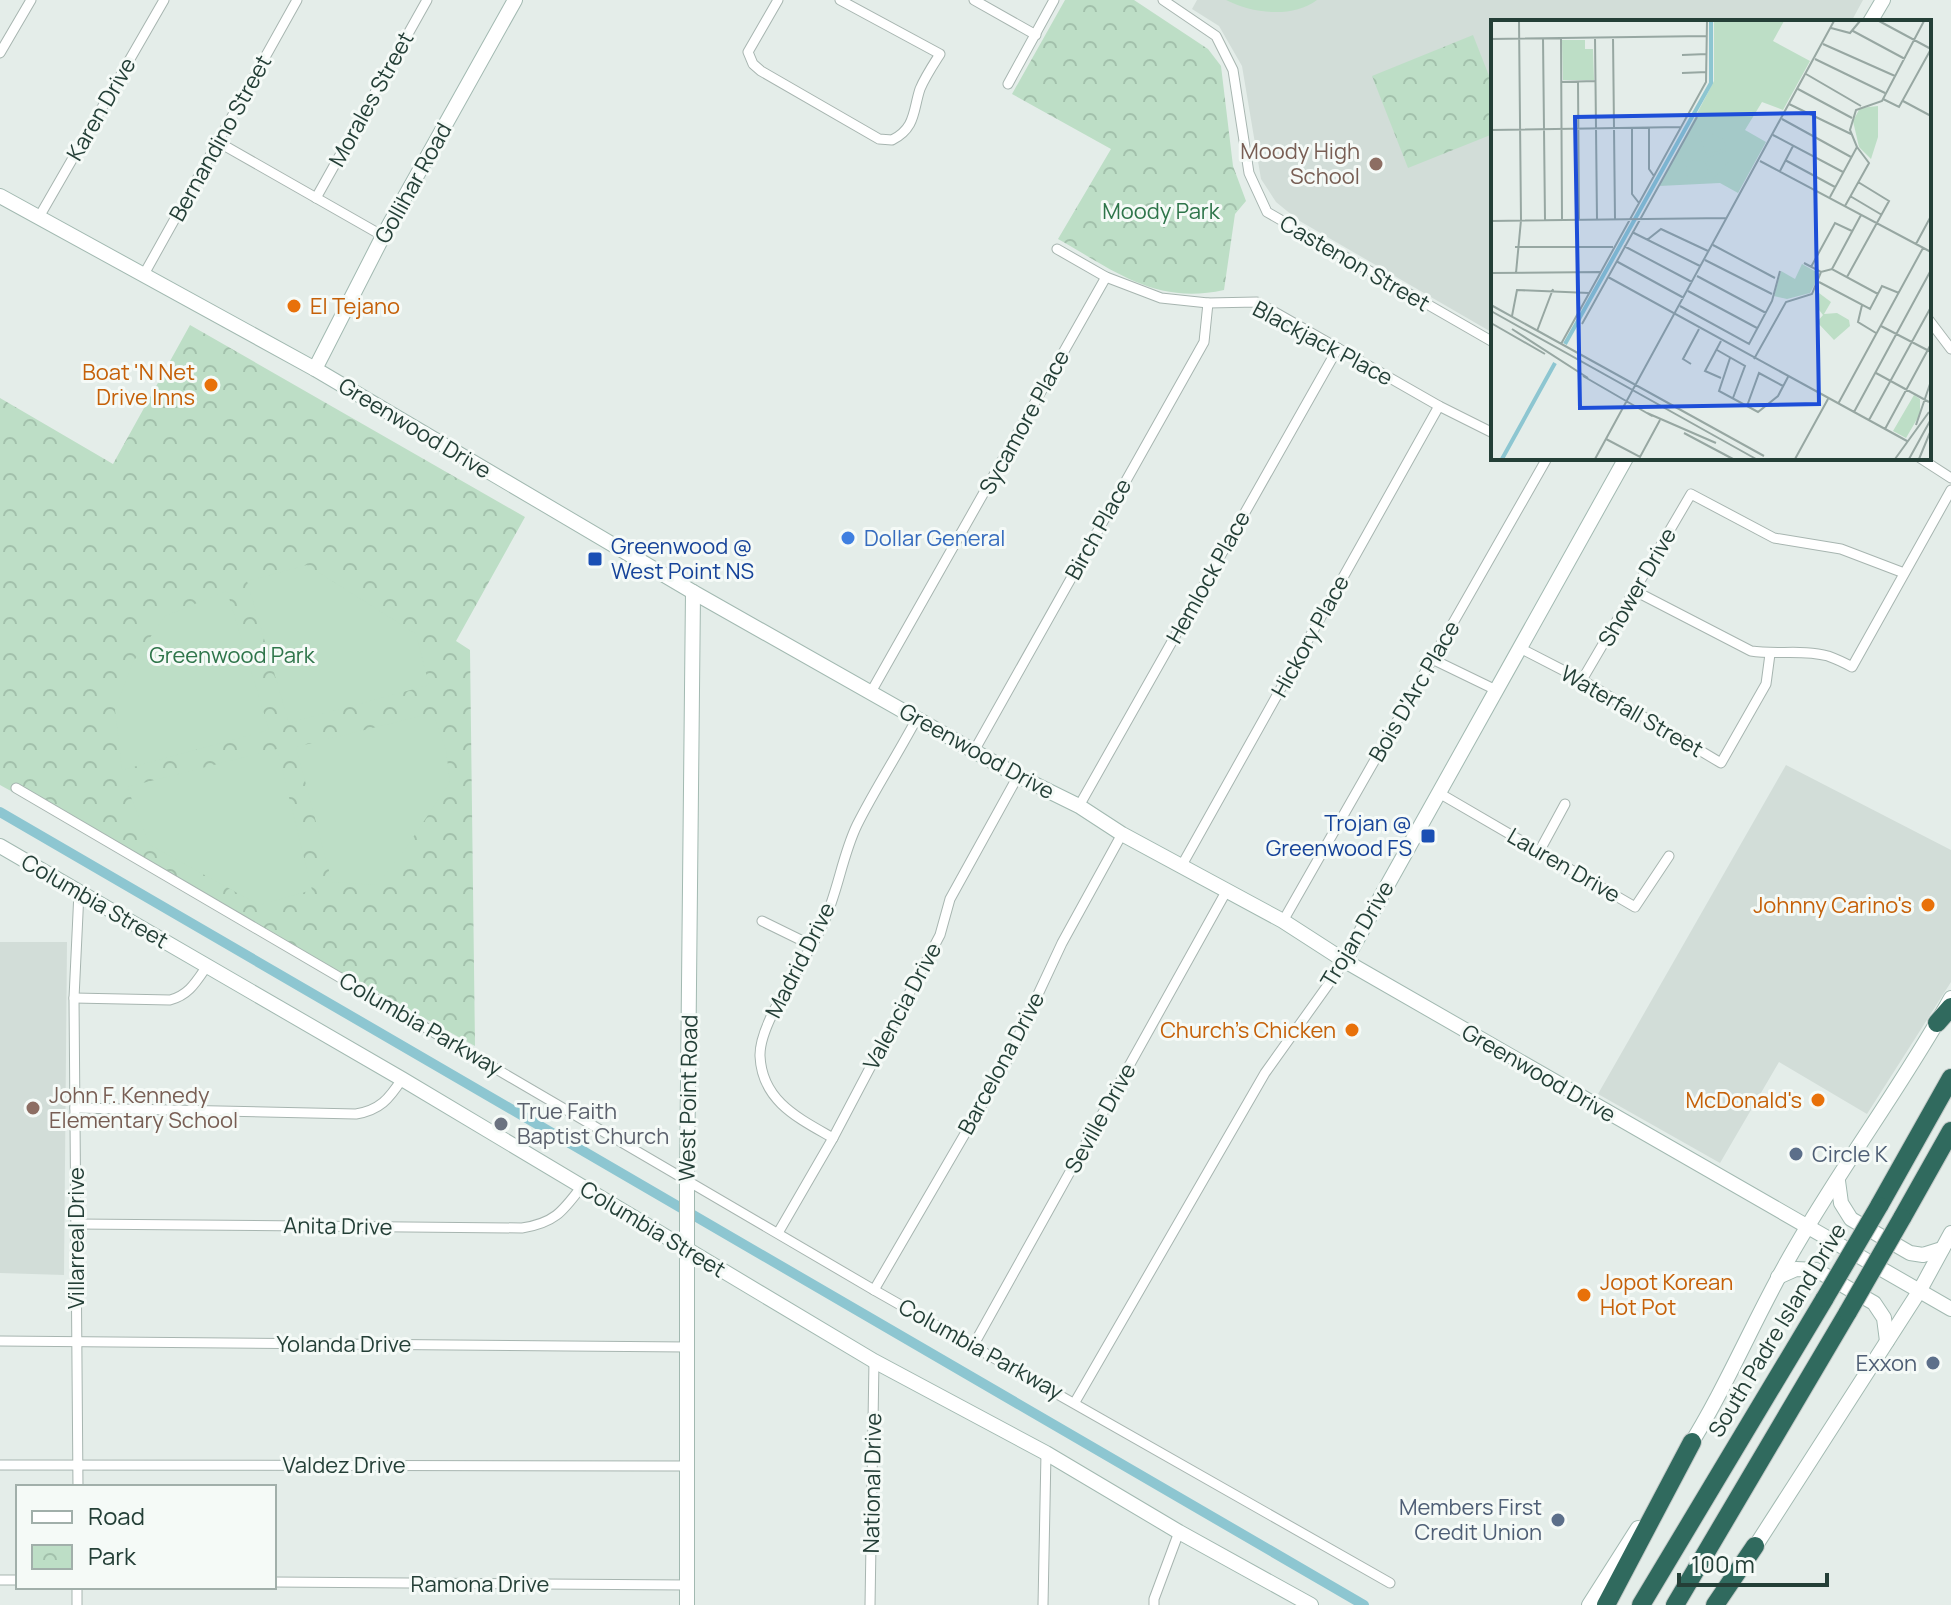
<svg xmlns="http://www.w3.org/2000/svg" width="1951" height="1605" viewBox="0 0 1951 1605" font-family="Manrope,sans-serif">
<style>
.built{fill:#d2ddd8}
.park{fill:url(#park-crowns)}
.pitch{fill:#bddec6}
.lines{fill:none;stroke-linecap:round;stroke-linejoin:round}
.canal{stroke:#8dc6d1;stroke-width:10}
.street-casing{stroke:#a7b5b0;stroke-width:11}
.secondary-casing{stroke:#a2b9b1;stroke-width:16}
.highway-casing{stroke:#c2c9c7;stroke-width:20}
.street{stroke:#fff;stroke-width:9}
.secondary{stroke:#fff;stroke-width:14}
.highway{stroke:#306a5e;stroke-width:18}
.highway-bridge-casing{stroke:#c2c9c7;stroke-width:20;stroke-linecap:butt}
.highway-bridge{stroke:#306a5e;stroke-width:18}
.education-dot{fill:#8d6e63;stroke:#f5faf7;stroke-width:3}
.food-dot{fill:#e8710a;stroke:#f5faf7;stroke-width:3}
.shop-dot{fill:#3f7fe0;stroke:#f5faf7;stroke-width:3}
.transit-dot{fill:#1a4fb4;stroke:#f5faf7;stroke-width:3}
.worship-dot{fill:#6b7280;stroke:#f5faf7;stroke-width:3}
.service-dot{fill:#5c6f8a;stroke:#f5faf7;stroke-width:3}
.labels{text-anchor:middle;stroke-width:6;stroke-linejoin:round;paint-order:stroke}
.street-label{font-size:22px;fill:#243f37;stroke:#f5faf7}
.education-label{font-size:22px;fill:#785e54;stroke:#f5faf7;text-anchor:end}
.park-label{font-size:22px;fill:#2e754a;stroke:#f5faf7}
.food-label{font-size:22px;fill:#c56008;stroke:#f5faf7;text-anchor:end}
.shop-label{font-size:22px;fill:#366cbe;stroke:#f5faf7;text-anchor:start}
.transit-label{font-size:22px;fill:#164399;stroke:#f5faf7;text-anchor:start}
.worship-label{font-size:22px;fill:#5b616d;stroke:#f5faf7;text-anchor:start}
.service-label{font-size:22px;fill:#4e5e75;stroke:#f5faf7;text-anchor:end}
.inset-river{fill:none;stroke:#8dc6d1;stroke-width:4}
.inset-road{fill:none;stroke:#97a7a2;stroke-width:2}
.view{fill:#1d4ed8;fill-opacity:0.15;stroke:#1d4ed8;stroke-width:4}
.inset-edge{fill:none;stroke:#243f37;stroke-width:4}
</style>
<defs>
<pattern id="park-crowns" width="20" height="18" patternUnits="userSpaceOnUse" patternTransform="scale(2)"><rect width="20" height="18" fill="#bddec6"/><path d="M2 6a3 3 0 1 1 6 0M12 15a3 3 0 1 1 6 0" fill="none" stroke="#a2c0ab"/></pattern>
</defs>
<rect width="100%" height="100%" fill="#e4ede9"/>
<g class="built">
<path d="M1197 0H1863L1851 22H1493V333L1298 220 1276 202 1261 179 1242 66 1219 26 1192 9Z"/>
<path d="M1786 765 1951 850V982L1867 1114 1779 1062 1720 1163 1598 1094Z"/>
<path d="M0 942H67L64 1275 0 1273Z"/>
</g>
<g class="park">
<path d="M1065 0H1134L1208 49 1221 66 1233 166 1246 201 1235 214 1224 290C1155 305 1115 271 1058 239L1111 149 1012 94Z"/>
<path d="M1473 35 1493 86V134L1408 168 1372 76Z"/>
<path d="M190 325 525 517 456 641 470 650 475 1046 0 785V398L113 464Z"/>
</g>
<g class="pitch">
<path d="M1226 0H1317C1292 19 1251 13 1226 0Z"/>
<path d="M307 565 416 634 429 685 289 723 247 581Z"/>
<path d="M227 591 269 730 122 770 115 710 133 662 165 616Z"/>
<path d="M433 713 446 750 450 782 406 848 377 885 332 882 296 747Z"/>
<path d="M277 749 312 890 259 905 150 845 127 787Z"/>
</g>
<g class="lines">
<path class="canal" d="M0 812 1364 1605"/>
<g class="street-casing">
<g id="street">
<path d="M778 0 748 52 753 64 761 71 879 139 892 140C916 128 913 110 920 89 925 77 933 65 940 54L840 0"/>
<path d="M974 0 1036 35"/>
<path d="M1163 0 1216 36 1233 70 1249 173 1267 212 1493 342"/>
<path d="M0 53 31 0"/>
<path d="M1008 84 1054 0"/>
<path d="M218 142 383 236"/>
<path d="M316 198 427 0"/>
<path d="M39 217 164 0"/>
<path d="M1057 249 1106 277 1161 298 1208 303 1257 302 1439 406 1493 433"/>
<path d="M143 276 297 0"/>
<path d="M1929 320 1951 349"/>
<path d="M1920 458 1951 478"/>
<path d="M1635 591 1751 651C1776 655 1803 649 1828 656 1836 659 1845 663 1852 667L1951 490"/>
<path d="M1520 648 1582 680 1721 763 1766 684 1770 654"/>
<path d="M1432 659 1496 690"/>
<path d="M1582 680 1691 494 1774 538 1841 549 1904 573"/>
<path d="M871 692 1106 277"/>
<path d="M974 751 1204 342 1208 303"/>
<path d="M16 788 874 1290 1390 1583"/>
<path d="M1439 793 1635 907 1669 856"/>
<path d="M1079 806 1338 348"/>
<path d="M1540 850 1565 804"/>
<path d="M1182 865 1439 406"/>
<path d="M762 921 813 946"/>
<path d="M1283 921 1546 460 1542 458"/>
<path d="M74 998 170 1000C189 995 196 982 207 966"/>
<path d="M75 1108 356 1114C380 1110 389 1099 402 1079"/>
<path d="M833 1138C798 1118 762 1101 760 1056 759 1020 808 959 823 924 838 892 842 856 857 825 875 789 898 754 917 718"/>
<path d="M76 1224 522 1228C555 1223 563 1211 582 1186"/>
<path d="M778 1233 833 1138 940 935 950 899 1018 776"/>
<path d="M874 1290 1005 1065 1062 943 1122 834"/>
<path d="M0 1341 687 1347"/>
<path d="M973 1346 1227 890"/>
<path d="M1075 1402 1265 1073 1345 961"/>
<path d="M0 1465 687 1466"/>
<path d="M78 1487 74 998 79 892"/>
<path d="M0 1580H18"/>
<path d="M274 1582 687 1585"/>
<path d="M77 1605V1587"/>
<path d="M870 1605 874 1361"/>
<path d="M1043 1605 1046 1453"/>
<path d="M1154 1605V1599L1179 1532"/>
</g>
</g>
<g class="secondary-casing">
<g id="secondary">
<path d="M1870 22 1883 0"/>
<path d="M0 196 315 369 693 592 1018 776 1079 806 1122 834 1283 921 1345 961 1951 1309"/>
<path d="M315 369 383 236 515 0"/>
<path d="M0 846 402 1079 874 1361 1046 1453 1179 1532 1311 1605"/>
<path d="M1345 961 1626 458"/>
<path d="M1838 1181 1841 1203 1851 1219 1910 1253 1923 1255 1942 1249"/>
<path d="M1778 1277 1796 1269 1816 1270 1874 1303 1884 1318 1887 1341"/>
<path d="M1687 1450C1728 1385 1757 1312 1796 1246 1845 1161 1904 1083 1951 998"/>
<path d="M1751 1553 1920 1290 1951 1233"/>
<path d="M687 1605V1181L693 592"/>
<path d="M1589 1605 1638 1528"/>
</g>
</g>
<g class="highway-casing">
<g id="highway">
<path d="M1937 1023 1951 1007"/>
<path d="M1879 1206 1951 1078"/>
<path d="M1902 1218 1951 1131"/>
<path d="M1606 1605 1692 1442"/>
<path d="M1641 1605 1825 1298"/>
<path d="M1675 1605 1848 1312"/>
<path d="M1715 1605 1755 1546"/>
</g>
</g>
<use href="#street" class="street"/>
<use href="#secondary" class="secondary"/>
<use href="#highway" class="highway"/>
<g class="highway-bridge-casing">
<g id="highway-bridge">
<path d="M1825 1298 1879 1206"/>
<path d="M1848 1312 1902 1218"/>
</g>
</g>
<use href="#highway-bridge" class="highway-bridge"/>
</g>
<g class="education-dot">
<circle cx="1376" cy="164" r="8"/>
<circle cx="33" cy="1108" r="8"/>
</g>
<g class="food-dot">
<circle cx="294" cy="306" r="8"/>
<circle cx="211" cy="385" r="8"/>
<circle cx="1928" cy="905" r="8"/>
<circle cx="1352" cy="1030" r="8"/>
<circle cx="1818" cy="1100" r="8"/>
<circle cx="1584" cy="1295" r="8"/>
</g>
<circle class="shop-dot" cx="848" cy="538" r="8"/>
<g class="transit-dot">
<rect x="587" y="551" width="16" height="16" rx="4"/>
<rect x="1420" y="828" width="16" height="16" rx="4"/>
</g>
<circle class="worship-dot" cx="501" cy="1124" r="8"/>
<g class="service-dot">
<circle cx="1796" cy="1154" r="8"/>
<circle cx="1933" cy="1363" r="8"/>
<circle cx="1558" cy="1520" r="8"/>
</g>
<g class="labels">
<g class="street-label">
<text transform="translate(371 99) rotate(-61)" y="8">Morales Street</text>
<text transform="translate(101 109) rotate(-60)" y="8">Karen Drive</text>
<text transform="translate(220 138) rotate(-61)" y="8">Bernandino Street</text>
<text transform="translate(413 183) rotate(-61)" y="8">Gollihar Road</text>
<text transform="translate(1355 263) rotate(30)" y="8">Castenon Street</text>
<text transform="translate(1323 343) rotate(28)" y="8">Blackjack Place</text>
<text transform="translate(1024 422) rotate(-61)" y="8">Sycamore Place</text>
<text transform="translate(415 428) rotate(31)" y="8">Greenwood Drive</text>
<text transform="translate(1098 529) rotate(-61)" y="8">Birch Place</text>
<text transform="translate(1208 577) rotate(-61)" y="8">Hemlock Place</text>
<text transform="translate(1637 587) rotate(-60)" y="8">Shower Drive</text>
<text transform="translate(1310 636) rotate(-61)" y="8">Hickory Place</text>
<text transform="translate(1414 691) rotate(-60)" y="8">Bois D'Arc Place</text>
<text transform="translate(1632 711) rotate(30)" y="8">Waterfall Street</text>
<text transform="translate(977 751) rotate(29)" y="8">Greenwood Drive</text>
<text transform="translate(1564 865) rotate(30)" y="8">Lauren Drive</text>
<text transform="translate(95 901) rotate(30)" y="8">Columbia Street</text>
<text transform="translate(1357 934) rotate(-59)" y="8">Trojan Drive</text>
<text transform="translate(800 960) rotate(-63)" y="8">Madrid Drive</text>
<text transform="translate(902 1006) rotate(-62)" y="8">Valencia Drive</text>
<text transform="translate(421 1024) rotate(30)" y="8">Columbia Parkway</text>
<text transform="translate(1001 1063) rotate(-62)" y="8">Barcelona Drive</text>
<text transform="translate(1539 1073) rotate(30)" y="8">Greenwood Drive</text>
<text transform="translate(688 1098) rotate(-89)" y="8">West Point Road</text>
<text transform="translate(1100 1118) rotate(-61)" y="8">Seville Drive</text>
<text transform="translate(338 1226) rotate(1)" y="8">Anita Drive</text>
<text transform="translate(653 1229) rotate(31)" y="8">Columbia Street</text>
<text transform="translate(76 1238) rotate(-90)" y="8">Villarreal Drive</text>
<text transform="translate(1777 1330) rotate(-59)" y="8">South Padre Island Drive</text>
<text x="344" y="1352">Yolanda Drive</text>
<text transform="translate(981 1349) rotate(29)" y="8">Columbia Parkway</text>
<text x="344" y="1473">Valdez Drive</text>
<text transform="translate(872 1483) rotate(-89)" y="8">National Drive</text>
<text x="480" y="1592">Ramona Drive</text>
</g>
<g class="education-label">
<text x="1360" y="159">Moody High<tspan x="1360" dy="25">School</tspan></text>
<text x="49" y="1103" text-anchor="start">John F. Kennedy<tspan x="49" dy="25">Elementary School</tspan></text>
</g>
<g class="park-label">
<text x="1161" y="219">Moody Park</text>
<text x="232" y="663">Greenwood Park</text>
</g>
<g class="food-label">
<text x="310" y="314" text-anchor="start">El Tejano</text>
<text x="195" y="380">Boat 'N Net<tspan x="195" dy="25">Drive Inns</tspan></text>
<text x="1912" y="913">Johnny Carino's</text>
<text x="1336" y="1038">Church's Chicken</text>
<text x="1802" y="1108">McDonald's</text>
<text x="1600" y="1290" text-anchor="start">Jopot Korean<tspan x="1600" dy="25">Hot Pot</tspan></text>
</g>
<g class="shop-label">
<text x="864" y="546">Dollar General</text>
</g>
<g class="transit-label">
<text x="611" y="554">Greenwood @<tspan x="611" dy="25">West Point NS</tspan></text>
<text x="1412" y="831" text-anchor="end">Trojan @<tspan x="1412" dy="25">Greenwood FS</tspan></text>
</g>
<g class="worship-label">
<text x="517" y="1119">True Faith<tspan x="517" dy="25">Baptist Church</tspan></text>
</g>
<g class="service-label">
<text x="1812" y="1162" text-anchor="start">Circle K</text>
<text x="1917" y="1371">Exxon</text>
<text x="1542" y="1515">Members First<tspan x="1542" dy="25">Credit Union</tspan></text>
</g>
</g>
<g transform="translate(1491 20)">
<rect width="440" height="440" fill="#e4ede9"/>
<path d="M71 20H94V29H102L103 60H72Z" fill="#bddec6"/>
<path d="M223 1H293L282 21 319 41 292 90 271 82 254 110 275 122 247 173 229 163 168 166 223 61ZM387 86V117L380 139 368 127 362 101 369 88ZM311 244 329 254 319 273 296 279 283 276 290 251 304 259ZM423 375 429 379V394L415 418 402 411Z" fill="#bddec6"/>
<path d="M217 112 232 119 235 128 215 135 208 113ZM206 114 212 136 191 142 189 134 197 118ZM237 131 239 140 222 159 216 138ZM195 151a11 11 0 1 1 22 0a11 11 0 1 1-22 0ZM328 273 340 282 333 294 346 293 358 300 359 306 343 320 326 302 332 295 325 286Z" fill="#bddec6"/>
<path class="inset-river" d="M74 324 220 63V1M11 439 64 343"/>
<path class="inset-road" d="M388 1 440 29M340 8 359 13 369 1M362 11 414 39M104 17 106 199M122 17 124 199M52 18 54 200M70 18 71 200M0 19 216 16M332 24 404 56M191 35 216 34M324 39 394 73M191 53 216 52M315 54 370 86M70 62 104 61M87 62 88 199M307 69 361 98M392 79 408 87 440 29M412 81 440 96M298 84 360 114M291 99 360 137M158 107V149L163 156M141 108V174L148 183M0 110 190 107M282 115 352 152M294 140 344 167M269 141 440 232M289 151 302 126M359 176 391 195M339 177 366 127 359 110 365 90 391 81 433 1M354 186 378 143 366 127M0 201 236 198M141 212 209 246M156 220 170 209 217 231M425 224 440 196M222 225 284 258M133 226 201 262M24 227H122M214 240 281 274M125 241 193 278M313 243 330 252 341 249 387 274M320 247 344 203 361 211M341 249 370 195M0 253 109 252M25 253 30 200 28 1M206 256 275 293M117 257 416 421M356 257 398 181 367 162M328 262 379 289 391 266 408 273M197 271 266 308M0 285 273 436M371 285 367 302 385 313M189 286 258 324 281 281 289 251M0 291 265 439M21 296 26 270 98 273M0 303 54 334M91 304 206 97M390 306 440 332M21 309 97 358M46 311 62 269M70 324 215 62 216 1M226 330 254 346 242 378M239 338 228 371 267 392 287 376 297 357M263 339 295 282 321 274 330 252M200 344 192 339 208 309M385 353 438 382M92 356 161 396M230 358 214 351 230 321M347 384 432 228M256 386 268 353 292 366M363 392 440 250M156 393 225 423M378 400 440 287M425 405 440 361M394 409 440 324M193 413 242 439M115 419 149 437 169 400M104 439 343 1M304 439 337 379M404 439 438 392M418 439 439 401M428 439 440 410"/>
<path class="view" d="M323 93 328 384 89 388 84 97Z"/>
<rect width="440" height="440" class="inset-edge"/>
</g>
<rect x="16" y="1485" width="260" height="104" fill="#f5faf7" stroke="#a1afaa" stroke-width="2"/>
<rect x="32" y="1511" width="40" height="12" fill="#ffffff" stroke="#a1afaa" stroke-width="2"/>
<text x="88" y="1525" font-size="24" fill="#243f37">Road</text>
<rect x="32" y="1545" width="40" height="24" fill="url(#park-crowns)" stroke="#a1afaa" stroke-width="2"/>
<text x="88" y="1565" font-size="24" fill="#243f37">Park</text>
<path d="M1679 1573v12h148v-12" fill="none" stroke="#243f37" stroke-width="4"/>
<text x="1691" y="1573" font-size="24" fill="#243f37" stroke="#f5faf7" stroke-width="6" paint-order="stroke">100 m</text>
</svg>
